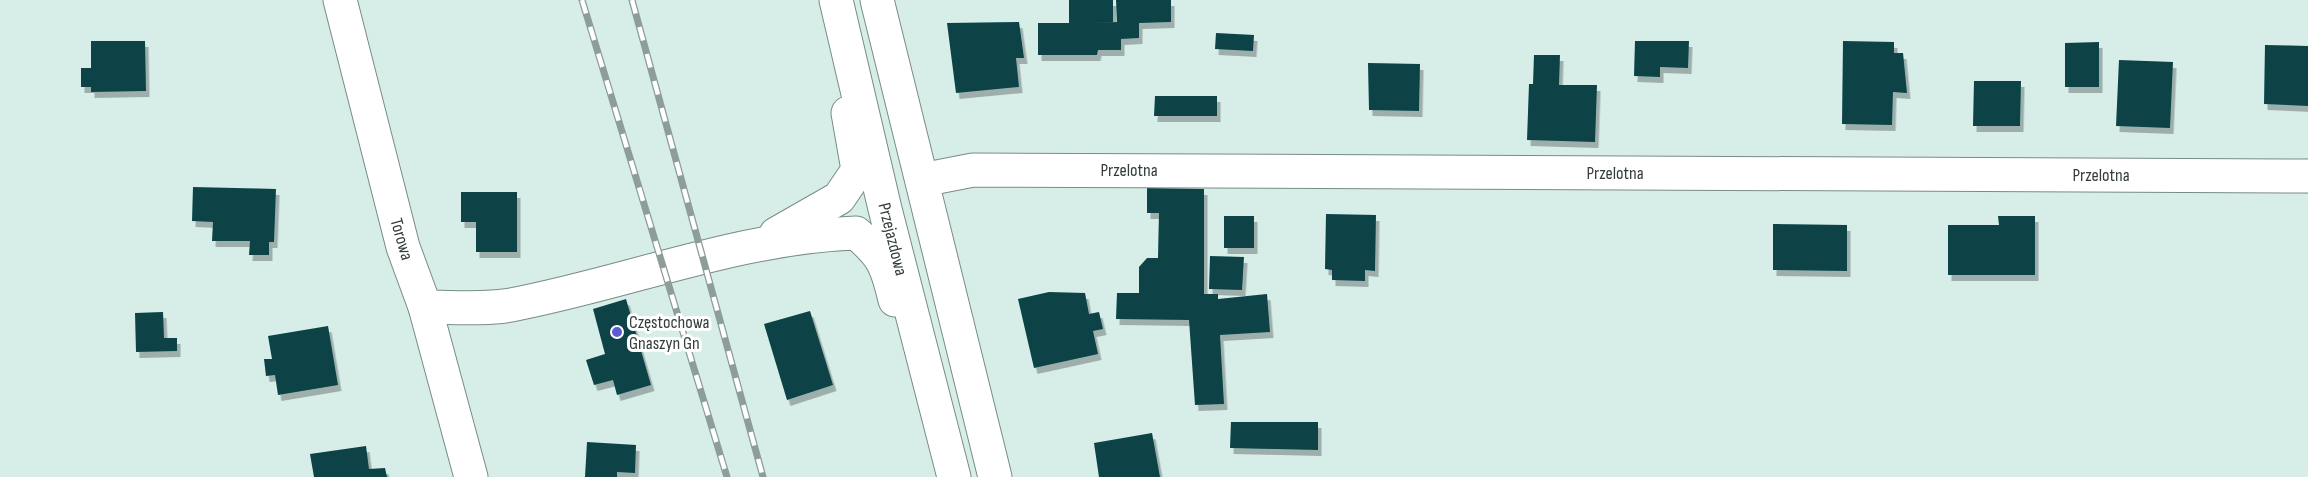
<svg xmlns="http://www.w3.org/2000/svg" width="2308" height="477" viewBox="0 0 2308 477" font-family="'Sofia Sans Condensed',sans-serif">
<style>
.building{fill:#094346;filter:url(#shadow)}
.lines{fill:none;stroke-linecap:round;stroke-linejoin:round}
.minor-casing{stroke:#788c87;stroke-width:35}
.primary-casing{stroke:#788c87;stroke-width:35}
.minor{stroke:#fff;stroke-width:33}
.primary{stroke:#fff;stroke-width:33}
.rail-casing{stroke:#8d9d99;stroke-width:7}
.rail{stroke:#fff;stroke-width:4.5;stroke-dasharray:14;stroke-linecap:butt}
.poi-dot{fill:#5d5bd4;stroke:#fff;stroke-width:2}
.labels{text-anchor:middle;stroke-width:6;stroke-linejoin:round;paint-order:stroke}
.street-label{font-size:18px;fill:#343d3b;stroke:#fff}
.poi-label{font-size:18px;fill:#343d3b;stroke:#fff;text-anchor:start}
</style>
<defs>
<filter id="shadow"><feDropShadow dx="3.5" dy="6" stdDeviation="0" flood-color="#0004"/></filter>
</defs>
<rect width="100%" height="100%" fill="#d7ede8"/>
<g class="building">
<path d="M1069 0H1113V22L1089 23 1117 22 1116 0H1171V22L1139 23V38L1121 39V50H1098L1097 55H1038V23H1069Z"/>
<path d="M1019 22 1024 58H1016L1019 87 956 93 947 23Z"/>
<path d="M1216 33 1254 35 1253 51 1215 49Z"/>
<path d="M91 41H145L146 91 91 92V87H81V68H91Z"/>
<path d="M1635 41H1689L1688 68 1660 67V77L1634 76Z"/>
<path d="M1843 41 1894 42V53H1903L1907 93 1893 92 1892 125 1842 124Z"/>
<path d="M2099 42V87H2065V43Z"/>
<path d="M2265 45 2308 46V106L2264 104Z"/>
<path d="M1534 55H1560L1559 85H1597L1595 142 1527 140 1529 84H1533Z"/>
<path d="M2119 60 2173 62 2170 128 2116 126Z"/>
<path d="M1368 63 1420 64 1419 111 1369 110Z"/>
<path d="M1974 81H2021L2020 126H1973Z"/>
<path d="M1155 96H1217V116H1154Z"/>
<path d="M193 187 276 189 274 242H269V255H249L250 241H212L213 222 192 221Z"/>
<path d="M1147 188 1204 189V294H1218V299L1267 294 1270 332 1220 335 1224 404 1195 405 1189 320 1116 319 1117 293H1139V267L1147 258H1158L1159 213H1147Z"/>
<path d="M461 192H517V252H476V222H461Z"/>
<path d="M1326 214 1376 215 1375 271 1365 270V281L1332 280V270L1325 269Z"/>
<rect x="1224" y="216" width="30" height="32"/>
<path d="M1998 216H2035V275H1948V225H1999Z"/>
<path d="M1773 224 1847 225V271L1773 270Z"/>
<path d="M1210 256 1244 257 1242 290 1209 289Z"/>
<path d="M1049 292 1085 293 1089 314 1099 312 1103 329 1093 331 1098 354 1034 368 1018 299Z"/>
<path d="M626 299 651 385 617 395 613 380 594 385 586 360 605 354 593 309Z"/>
<path d="M810 311 833 385 787 400 764 324Z"/>
<path d="M163 312 164 338H177V351L136 352 135 313Z"/>
<path d="M328 326 338 385 278 395 275 375 266 376 264 359H272L268 336Z"/>
<path d="M1231 422H1318V450L1230 448Z"/>
<path d="M1152 433 1160 477H1099L1094 443Z"/>
<path d="M587 442 636 445 635 473 617 472V477H585Z"/>
<path d="M366 446 369 469 385 468 387 477H314L310 454Z"/>
</g>
<g class="lines">
<g class="minor-casing">
<g id="minor">
<path d="M340 0 403 247 425 307 471 477"/>
<path d="M922 180 973 170 2308 176"/>
<path d="M776 234 839 198 858 170 848 113"/>
<path d="M425 307C453 307 484 310 511 305 627 283 738 237 856 233 883 255 887 266 895 300"/>
</g>
</g>
<g class="primary-casing">
<g id="primary">
<path d="M836 0 885 209 954 477"/>
<path d="M877 0 995 477"/>
</g>
</g>
<use href="#minor" class="minor"/>
<use href="#primary" class="primary"/>
<g class="rail-casing">
<g id="rail">
<path d="M582 0 727 477"/>
<path d="M632 0 763 477"/>
</g>
</g>
<use href="#rail" class="rail"/>
</g>
<circle class="poi-dot" cx="617" cy="332" r="6"/>
<g class="labels">
<g class="street-label">
<text x="1129" y="176">Przelotna</text>
<text x="1615" y="179">Przelotna</text>
<text x="2101" y="181">Przelotna</text>
<text transform="translate(402 239) rotate(74)" y="6">Torowa</text>
<text transform="translate(893 239) rotate(76)" y="6">Przejazdowa</text>
</g>
<g class="poi-label">
<text x="629" y="328">Częstochowa<tspan x="629" dy="21">Gnaszyn Gn</tspan></text>
</g>
</g>
</svg>
